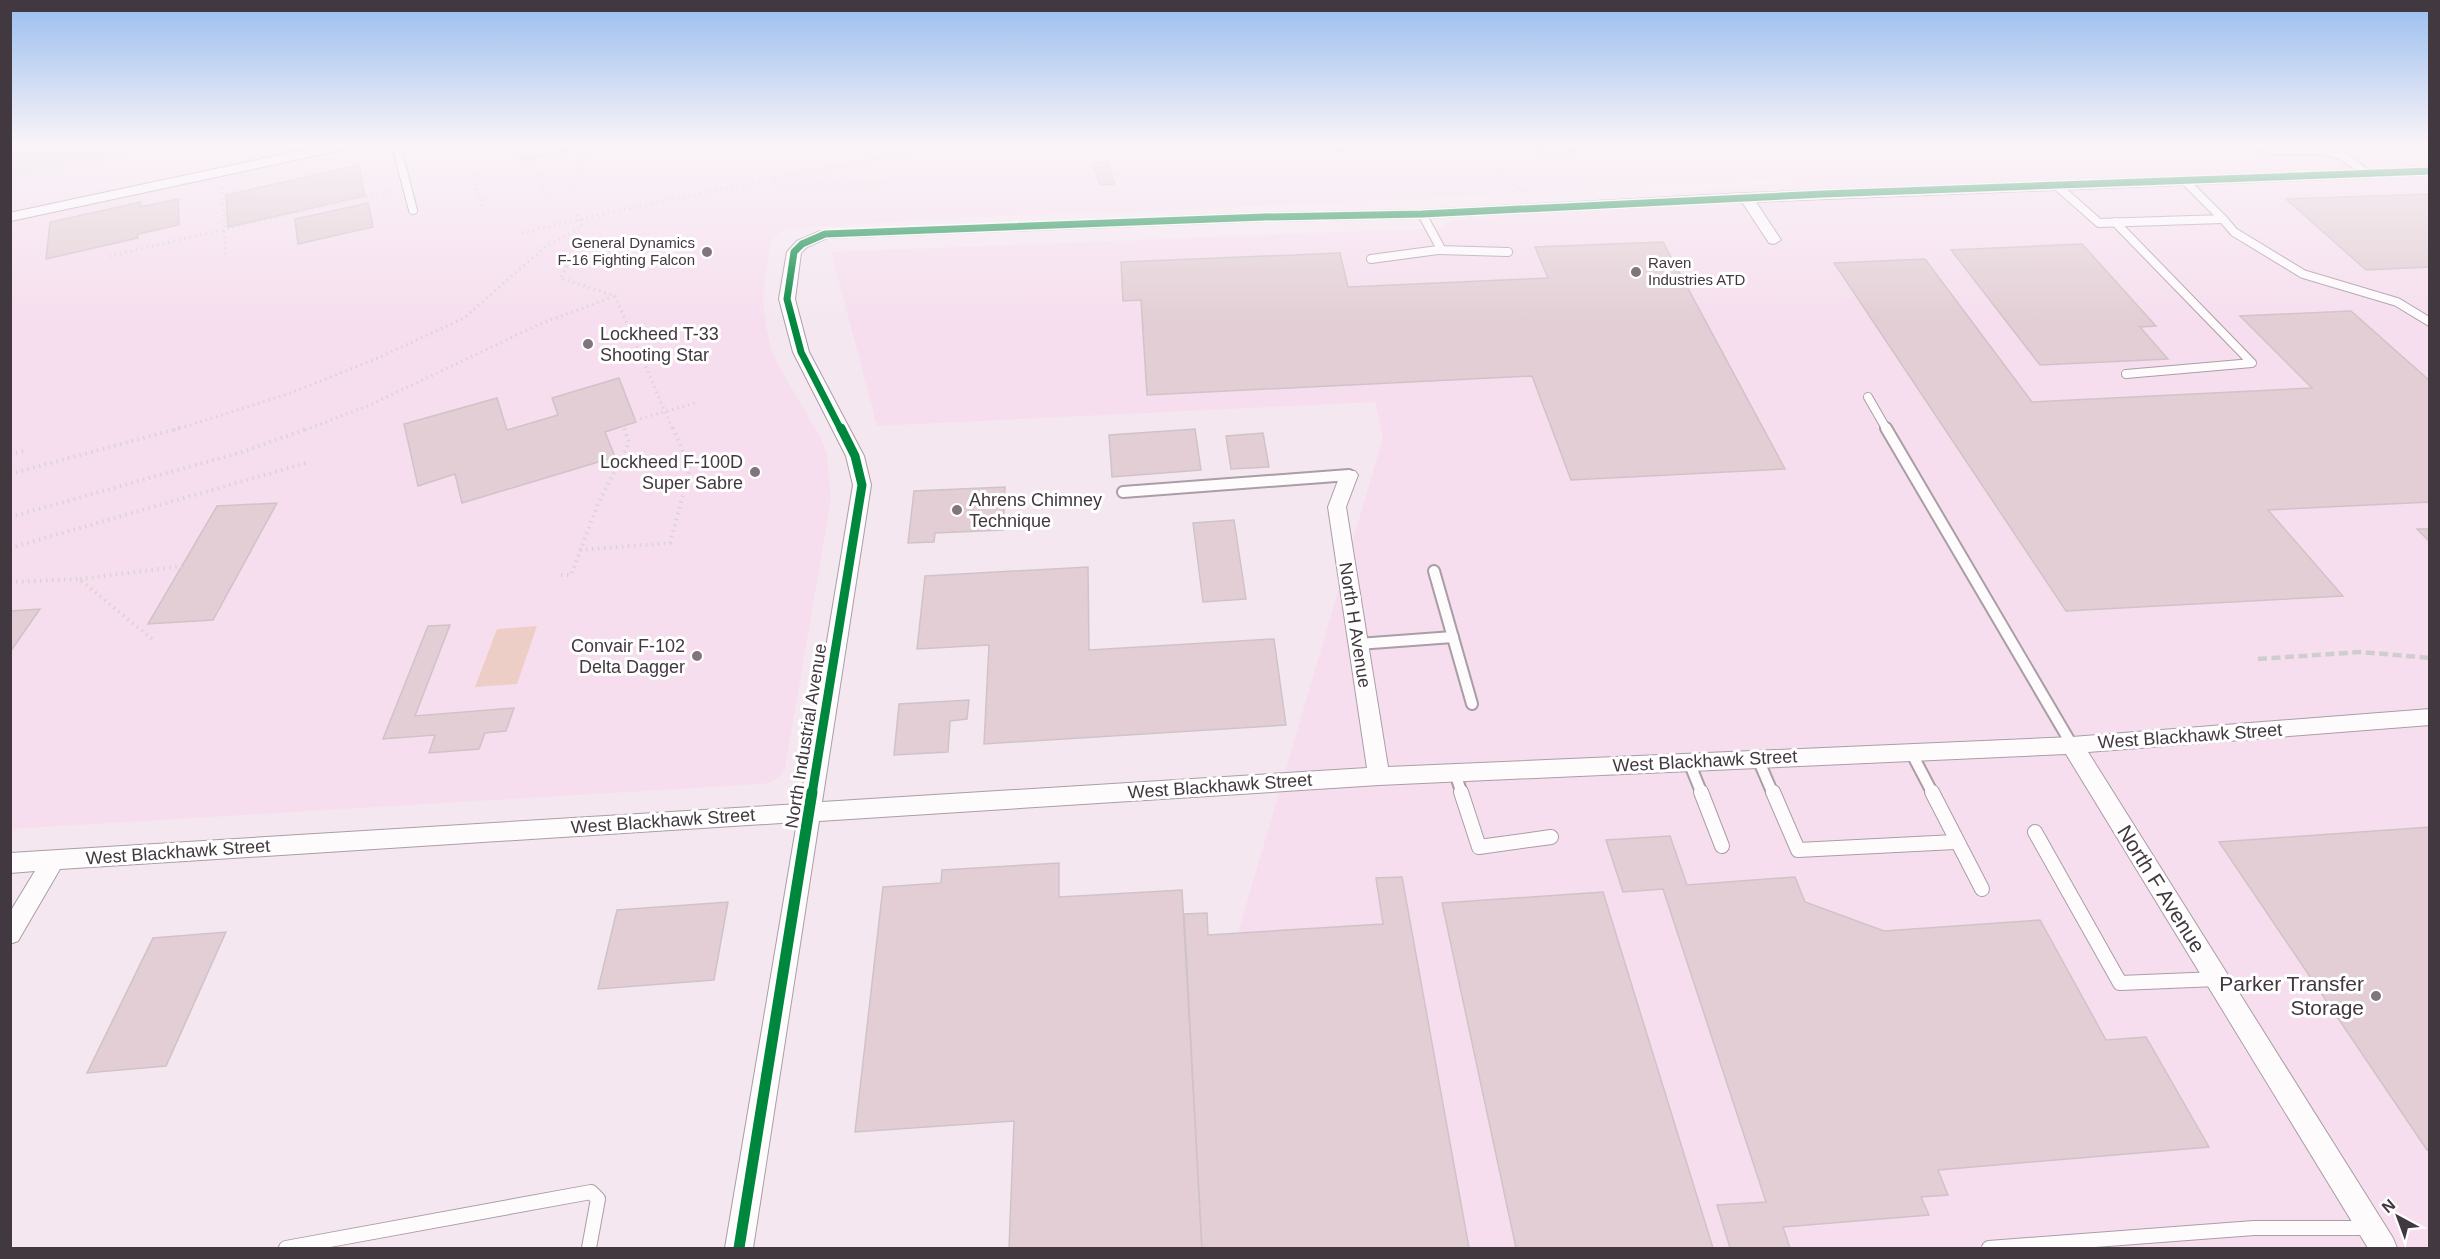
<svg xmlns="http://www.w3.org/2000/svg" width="2440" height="1259" viewBox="0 0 2440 1259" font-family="Arial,sans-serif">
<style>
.built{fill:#f6deee}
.green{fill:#eccec7}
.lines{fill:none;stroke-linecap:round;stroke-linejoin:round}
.taxiway{fill:#e2dae0;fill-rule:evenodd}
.building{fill:#e2ced4;stroke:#d0c3c8;stroke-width:1.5}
.service-far2-casing{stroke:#a99ea5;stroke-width:10}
.service-far1-casing{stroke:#a99ea5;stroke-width:14}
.service-casing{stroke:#a99ea5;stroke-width:16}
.minor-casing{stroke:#a99ea5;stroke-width:2}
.path-far1{stroke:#d9d5d7;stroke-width:3;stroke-dasharray:1.5 4;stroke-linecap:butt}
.path{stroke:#d9d5d7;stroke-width:4;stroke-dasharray:1.5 4.5;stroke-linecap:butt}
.service-far2{stroke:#fefbfd;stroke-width:8}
.service-far1{stroke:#fefbfd;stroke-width:10}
.service{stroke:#fefbfd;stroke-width:14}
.minor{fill:#fefbfd;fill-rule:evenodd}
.rail{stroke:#d0cdcf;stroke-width:4.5;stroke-dasharray:9 4.5;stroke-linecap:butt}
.cycleway-far2-casing{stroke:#fff;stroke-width:10}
.cycleway-far1-casing{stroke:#fff;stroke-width:13}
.cycleway-casing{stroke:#fff;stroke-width:15}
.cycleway-far2{stroke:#00873e;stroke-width:7}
.cycleway-far1{stroke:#00873e;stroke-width:9}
.cycleway{stroke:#00873e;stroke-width:11}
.poi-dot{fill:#81757d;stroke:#fff;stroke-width:2}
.labels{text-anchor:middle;stroke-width:6;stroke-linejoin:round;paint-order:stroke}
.far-poi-label{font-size:15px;fill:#42383f;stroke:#fff;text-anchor:end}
.poi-label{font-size:18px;fill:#42383f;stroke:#fff;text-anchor:start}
.street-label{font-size:18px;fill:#42383f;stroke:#fff}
.near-street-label{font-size:21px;fill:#42383f;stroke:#fff}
.near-poi-label{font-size:21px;fill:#42383f;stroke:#fff;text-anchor:end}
</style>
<rect width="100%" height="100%" fill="#f5e7f0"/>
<path class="built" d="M11 145H2429V1248H1146L1383 437 1375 402 877 426 831 252 1444 228 1446 222 1825 177 1306 204 933 219 785 229 771 239 763 296 766 326 771 349 782 372 821 438 827 454 831 500 785 769 779 777 772 782 762 784 11 829Z"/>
<path class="green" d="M537 626 517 684 475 687 497 629Z"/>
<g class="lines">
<path class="taxiway" d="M42 145H133L126 155 10 179V151Z"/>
</g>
<g class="building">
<path d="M517 145H597L595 148H578L521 161Z"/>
<path d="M1329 145H1363L1337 152Z"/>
<path d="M1529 145H1593L1547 158Z"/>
<path d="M2386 145H2420L2422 151Z"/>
<path d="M1107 161 1115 184 1100 185 1093 163Z"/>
<path d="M359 165 365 196 228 227 226 195Z"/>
<path d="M2430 194V267L2366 270 2286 199Z"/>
<path d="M178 199 179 225 138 234V238L46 259 50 222 141 202 140 207Z"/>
<path d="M368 203 373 227 298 244 295 219Z"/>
<path d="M1663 242 1785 469 1571 480 1532 376 1147 395 1141 300 1123 301 1121 262 1340 253 1348 287 1548 278 1535 247Z"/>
<path d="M2082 244 2156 326 2140 327 2168 359 2040 365 1951 250Z"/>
<path d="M1925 259 2032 402 2312 388 2240 316 2351 311 2430 381V502L2268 510 2343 596 2066 611 1834 263Z"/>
<path d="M619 378 636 422 605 432 615 457 462 503 455 474 418 486 404 424 497 398 507 430 558 415 552 398Z"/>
<path d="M1195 429 1201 470 1112 477 1109 435Z"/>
<path d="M1263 433 1269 467 1231 469 1226 436Z"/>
<path d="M1005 487 1003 530 935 533 934 542 908 543 914 491Z"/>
<path d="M277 503 213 620 148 624 217 506Z"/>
<path d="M1234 520 1246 599 1203 602 1193 523Z"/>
<path d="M2417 529H2430V542Z"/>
<path d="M1088 567 1089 650 1274 639 1286 725 984 744 989 645 917 649 925 576Z"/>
<path d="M40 609 10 652V611Z"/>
<path d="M450 625 415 716 514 708 506 731 485 733 479 749 429 753 435 735 383 739 428 626Z"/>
<path d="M969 700 967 719 950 721 948 752 894 755 899 704Z"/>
<path d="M2430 827V1150H2427L2219 842Z"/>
<path d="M1670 836 1687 885 1795 877 1805 902 1884 931 2040 920 2106 1040 2146 1037 2209 1147 1938 1170 1948 1195 1921 1197 1929 1215 1783 1227 1790 1248H1730L1717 1205 1766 1202 1663 889 1623 892 1606 840Z"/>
<path d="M1059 863V897L1182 890 1202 1248H1009L1014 1121 855 1132 883 887 941 883 942 870Z"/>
<path d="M1402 877 1469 1248H1202L1184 914 1207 913 1208 935 1383 924 1376 878Z"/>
<path d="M1603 892 1713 1248H1516L1442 903Z"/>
<path d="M728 902 714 980 598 989 617 910Z"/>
<path d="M226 932 166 1066 87 1073 153 938Z"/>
</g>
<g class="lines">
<g class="service-far2-casing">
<g id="service-far2">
<path d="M396 145 413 210"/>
<path d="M2257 145C2282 157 2306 146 2331 152 2345 155 2356 166 2367 174"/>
<path d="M2056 185 2099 223 2223 219 2184 180"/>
<path d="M10 217 346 145"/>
<path d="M2223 219 2234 232 2303 274 2397 302 2430 322"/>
<path d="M2115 222 2252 363 2126 374"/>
<path d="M1438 250 1508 252"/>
<path d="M1371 259 1438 250 1440 247 1422 214"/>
<path d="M1868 397 1887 430"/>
</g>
</g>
<g class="service-far1-casing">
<g id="service-far1">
<path d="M1886 428 2072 745"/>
<path d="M1123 492 1349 475"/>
<path d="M1434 571 1472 704"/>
<path d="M1358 644 1453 637"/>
<path d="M1911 752 1933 794"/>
<path d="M1758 759 1773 794"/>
<path d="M1689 762 1702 794"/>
<path d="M1455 773 1462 794"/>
</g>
</g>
<g class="service-casing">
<g id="service">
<path d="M1461 792 1479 847 1551 837"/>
<path d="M1701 792 1722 846"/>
<path d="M1773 792 1798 850 1955 842"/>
<path d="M1932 792 1982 889"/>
<path d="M2035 832 2120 983 2217 979"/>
<path d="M286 1248 591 1192 598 1199 589 1248"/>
<path d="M1989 1248 2254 1228H2370"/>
</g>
</g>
<g class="minor-casing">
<path id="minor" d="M2430 167V175L1756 202 1781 240 1774 244 1769 243 1742 202 1422 218 1264 221 827 238 807 247 801 253 795 299 809 352 864 456 871 485 822 802 1367 768 1328 507 1340 475 1343 471H1355L1358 475 1346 507 1388 767 2072 737 2430 709V725L2088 752 2393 1238 2397 1248H2368L2066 754 1379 785 819 821 753 1248H725L797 822 60 869 18 941 10 944V912L35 871 10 873V853L800 804 853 485 846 456 793 352 779 299 787 252 797 241 820 231 1264 213 1422 210 1746 193Z"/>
</g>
<g class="path-far1">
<path d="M532 158 545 195"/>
<path d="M1496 169 1522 192"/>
<path d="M473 173 483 209"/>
<path d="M772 177 776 185 888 183"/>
<path d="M222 187 226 258"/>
<path d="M570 189 588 148"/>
<path d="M522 233C664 199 807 171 951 145"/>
<path d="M109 256 392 191"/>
<path d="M567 266 560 278 615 296 673 430"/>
<path d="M635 420 699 402"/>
<path d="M623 426 624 430"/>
<path d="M174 430 288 394 378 358 464 318 545 247 582 227 577 213"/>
<path d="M305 430 372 404 540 324 615 296"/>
</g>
<g class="path">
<path d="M10 454 24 451"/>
<path d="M10 474 180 428"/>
<path d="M10 517 242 452 309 428"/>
<path d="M10 548 306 463"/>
<path d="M580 550 670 543 690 468 673 428"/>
<path d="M561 575H571L598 504 629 443 624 428"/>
<path d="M80 579 182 566"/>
<path d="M10 582 79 579 152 639"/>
</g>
<use href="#service-far2" class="service-far2"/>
<use href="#service-far1" class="service-far1"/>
<use href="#service" class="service"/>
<use href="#minor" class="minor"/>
<path class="rail" d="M2258 659 2361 652 2430 658"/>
<g class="cycleway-far2-casing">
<path id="cycleway-far2" d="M841 430 801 352 787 299 794 252 802 244 825 234 1264 217 1422 214 1823 194 2430 171"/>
</g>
<g class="cycleway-far1-casing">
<path id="cycleway-far1" d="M812 794 862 485 855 456 841 428"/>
</g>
<g class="cycleway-casing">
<path id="cycleway" d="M739 1248 812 792"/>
</g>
<use href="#cycleway-far2" class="cycleway-far2"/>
<use href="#cycleway-far1" class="cycleway-far1"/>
<use href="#cycleway" class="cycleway"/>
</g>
<linearGradient id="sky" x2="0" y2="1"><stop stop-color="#99beef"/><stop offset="0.45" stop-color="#faf4f8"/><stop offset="1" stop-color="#faf4f8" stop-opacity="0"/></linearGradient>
<rect width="2440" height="321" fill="url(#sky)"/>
<g class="poi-dot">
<circle cx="707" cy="252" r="6"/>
<circle cx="1636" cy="272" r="6"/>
<circle cx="588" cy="344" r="6"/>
<circle cx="755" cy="472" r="6"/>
<circle cx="957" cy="510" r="6"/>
<circle cx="697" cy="656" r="6"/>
<circle cx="2376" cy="996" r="6"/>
</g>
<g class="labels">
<g class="far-poi-label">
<text x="695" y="248">General Dynamics<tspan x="695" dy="17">F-16 Fighting Falcon</tspan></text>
<text x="1648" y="268" text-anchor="start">Raven<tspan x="1648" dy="17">Industries ATD</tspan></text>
</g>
<g class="poi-label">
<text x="600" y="340">Lockheed T-33<tspan x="600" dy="21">Shooting Star</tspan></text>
<text x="743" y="468" text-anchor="end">Lockheed F-100D<tspan x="743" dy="21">Super Sabre</tspan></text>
<text x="969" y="506">Ahrens Chimney<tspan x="969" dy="21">Technique</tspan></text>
<text x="685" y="652" text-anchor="end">Convair F-102<tspan x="685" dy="21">Delta Dagger</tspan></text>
</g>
<g class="street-label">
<text transform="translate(1355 625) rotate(81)" y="6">North H Avenue</text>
<text transform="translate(806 736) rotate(-81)" y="6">North Industrial Avenue</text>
<text transform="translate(2190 736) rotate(-4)" y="6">West Blackhawk Street</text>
<text transform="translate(1705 761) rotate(-3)" y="6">West Blackhawk Street</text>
<text transform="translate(1220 786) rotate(-4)" y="6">West Blackhawk Street</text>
<text transform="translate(663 821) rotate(-4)" y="6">West Blackhawk Street</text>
<text transform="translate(178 852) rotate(-4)" y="6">West Blackhawk Street</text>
</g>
<g class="near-street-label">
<text transform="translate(2161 889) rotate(58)" y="7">North F Avenue</text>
</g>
<g class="near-poi-label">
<text x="2364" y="991">Parker Transfer<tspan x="2364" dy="24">Storage</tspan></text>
</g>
</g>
<rect width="2440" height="1259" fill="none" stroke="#42383f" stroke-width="24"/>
<g transform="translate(2398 1217) rotate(319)" stroke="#ffffff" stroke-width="4.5" paint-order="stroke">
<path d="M0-4.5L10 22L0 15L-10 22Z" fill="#42383f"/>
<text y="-9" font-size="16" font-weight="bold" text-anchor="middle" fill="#42383f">N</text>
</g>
</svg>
